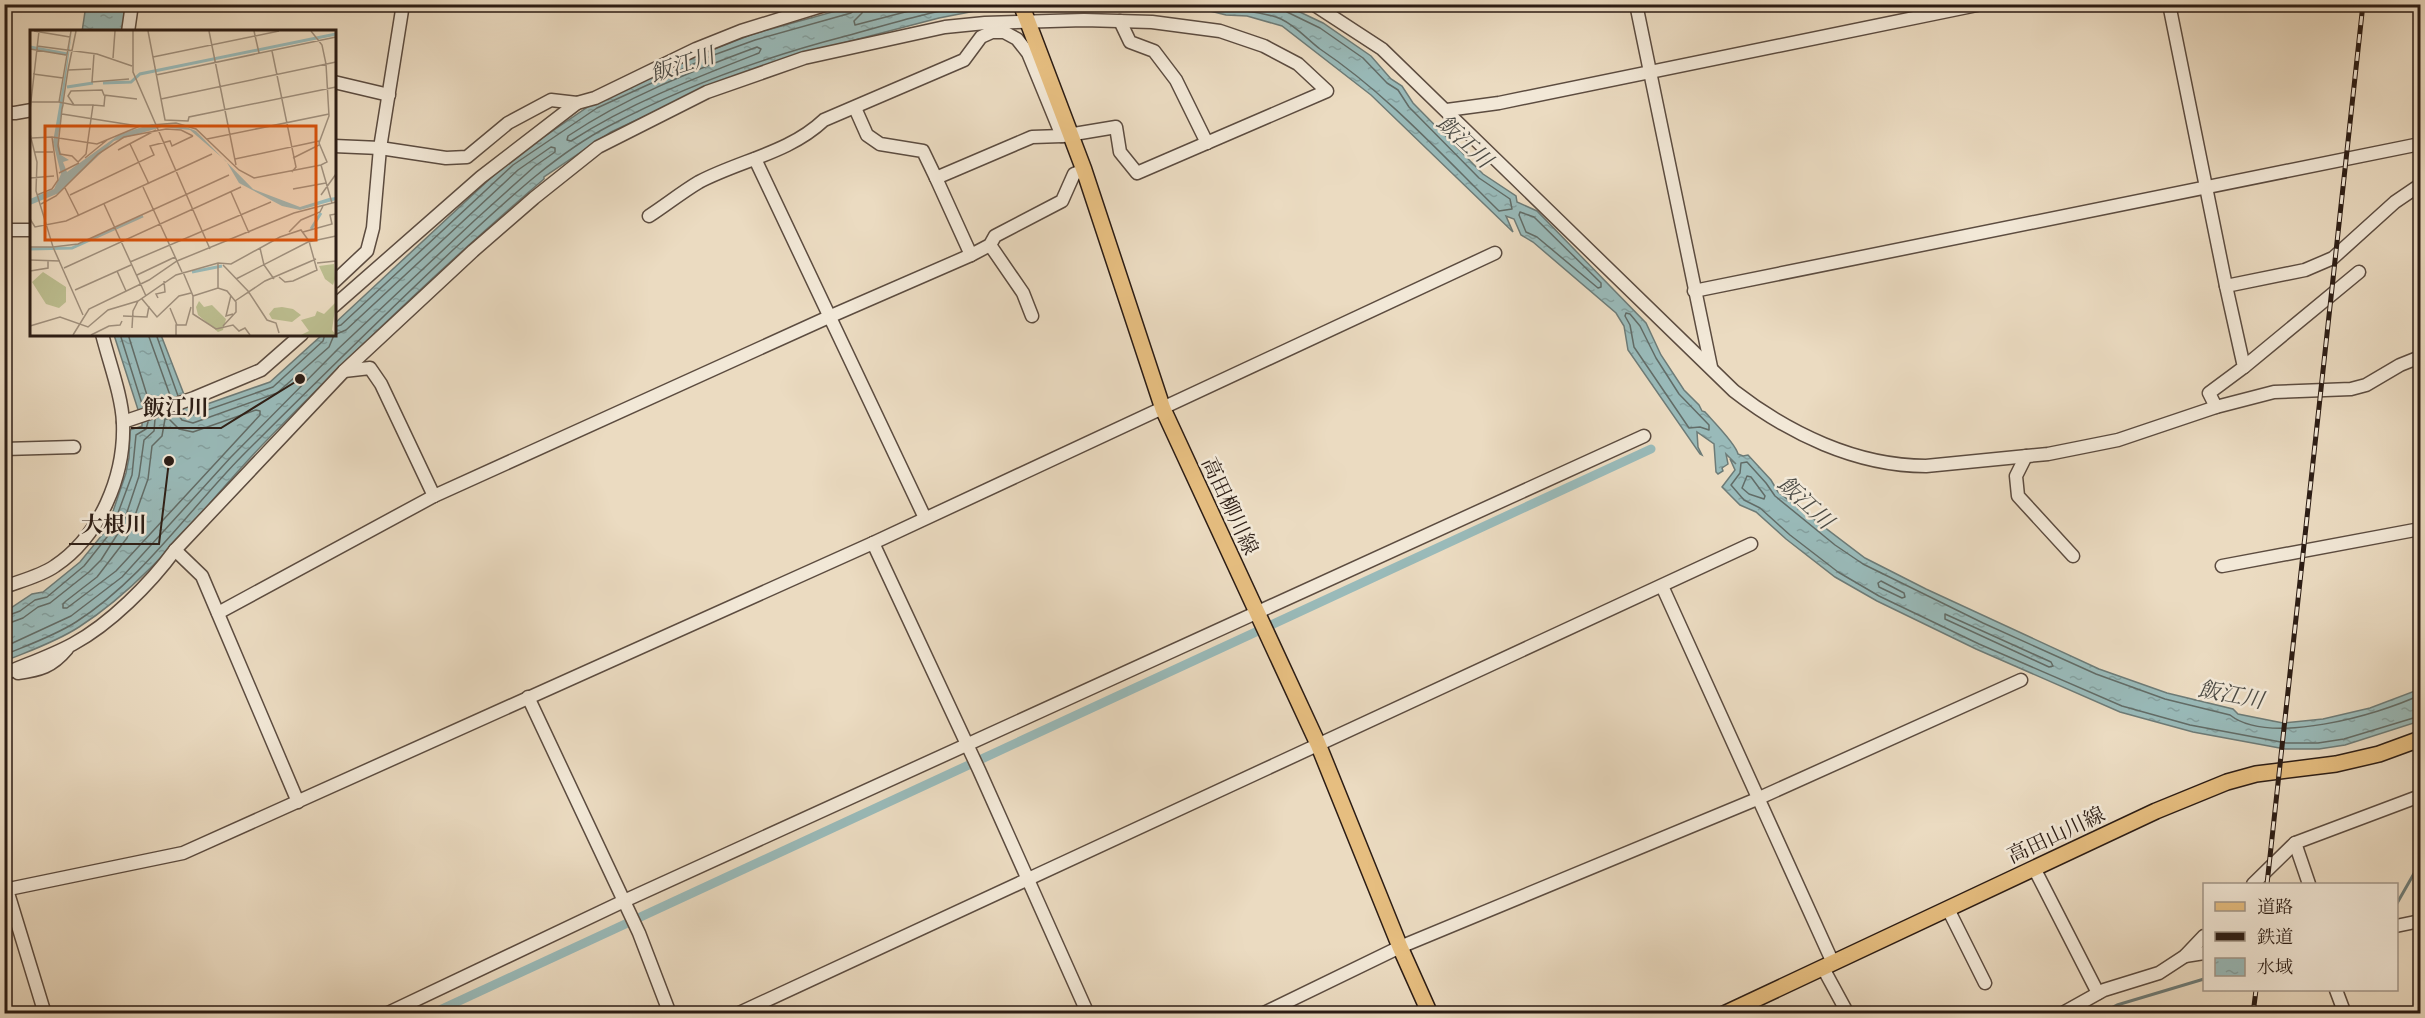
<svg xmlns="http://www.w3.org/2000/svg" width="2425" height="1018" viewBox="0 0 2425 1018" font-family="'IM FELL English','Noto Serif JP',serif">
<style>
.water{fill:url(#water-ripples);stroke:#6d7b77;stroke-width:1.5}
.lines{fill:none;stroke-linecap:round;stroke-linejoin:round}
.shore{stroke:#626c67;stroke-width:1.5}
.stream{stroke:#6d7b77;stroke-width:3}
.canal{stroke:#99bab9;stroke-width:9}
.minor-casing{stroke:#5c4c40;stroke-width:15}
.major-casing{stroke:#2c1d15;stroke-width:18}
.minor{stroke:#f2e8d7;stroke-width:12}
.major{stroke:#e6be80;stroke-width:15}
.rail-casing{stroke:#2c1d15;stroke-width:5}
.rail{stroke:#f2e8d7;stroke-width:3;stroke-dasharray:9;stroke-linecap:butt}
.labels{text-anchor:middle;stroke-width:5;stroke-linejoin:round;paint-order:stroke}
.street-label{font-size:21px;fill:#2c1d15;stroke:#f2e8d7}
.water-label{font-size:22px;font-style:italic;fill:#4d4c46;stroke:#f2e8d7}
.inset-river{fill:none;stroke:#99bab9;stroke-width:3}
.inset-road{fill:none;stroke:#9f8f7c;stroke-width:1.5}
.view{fill:#d5530d;fill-opacity:0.15;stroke:#d5530d;stroke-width:3}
.inset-edge{fill:none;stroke:#2c1d15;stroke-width:3}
.leader{fill:none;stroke:#2c1d15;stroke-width:2}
.callout-dot{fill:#2c1d15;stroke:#f2e8d7;stroke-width:2}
.callout-label{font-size:22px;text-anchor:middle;font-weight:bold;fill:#2c1d15;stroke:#f2e8d7;stroke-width:5;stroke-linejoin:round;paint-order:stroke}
</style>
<defs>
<pattern id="water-ripples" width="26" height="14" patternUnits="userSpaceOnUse" patternTransform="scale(1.5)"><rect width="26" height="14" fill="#99bab9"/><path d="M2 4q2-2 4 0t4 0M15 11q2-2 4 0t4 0" fill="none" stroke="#849f9e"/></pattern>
</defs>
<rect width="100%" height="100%" fill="#ebdbc1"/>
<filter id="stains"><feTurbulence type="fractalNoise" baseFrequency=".00333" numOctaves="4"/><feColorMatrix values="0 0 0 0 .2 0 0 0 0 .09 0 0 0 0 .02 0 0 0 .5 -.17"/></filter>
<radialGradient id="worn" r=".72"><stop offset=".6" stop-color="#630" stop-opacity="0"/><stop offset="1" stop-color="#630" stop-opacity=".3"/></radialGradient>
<g class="water">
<path d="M861 4H1283L1323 23 1371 56 1391 79 1402 86 1413 103 1483 174 1516 196 1517 202 1537 211 1646 323 1661 355 1684 390 1699 405 1702 411 1705 412C1713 421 1736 444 1738 454L1743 456 1748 455 1771 480 1778 492 1865 558 1926 589 2099 669 2167 693 2233 709 2238 714 2283 723 2323 719 2370 708 2420 689V721L2345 745 2319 749H2285L2193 732 2120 712 1976 649 1877 601 1835 577 1786 539 1756 512 1740 505 1722 487 1735 470 1730 459 1736 464 1726 454 1728 464 1722 468 1723 471 1718 474 1716 472 1714 444 1697 432 1698 447 1702 455 1700 454 1628 350 1624 326 1616 313 1533 242 1521 235 1514 219 1506 216 1513 232 1371 95 1282 26 1247 16 1226 15 1206 10 1150 9 1145 11 1049 7 975 11 939 18 801 54 703 89 611 132 544 177V179C448 261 357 348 269 438 207 501 154 579 79 627 56 642 29 651 5 661V612L32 594 43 592 80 562 107 529 126 473 129 458 130 430 142 426V422L114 335H161L190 410 270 382 322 335 334 334 335 323 510 160 595 102 709 51 753 34Z"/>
<path d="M86 5H131L127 31 82 32Z"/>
</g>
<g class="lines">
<g class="shore">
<path d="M863 4 862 13 854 21 855 25 936 4"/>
<path d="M1210 4C1233 12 1258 9 1281 19 1296 26 1307 39 1320 49 1387 94 1442 155 1499 211L1512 209 1510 199 1479 178 1409 107 1398 90 1387 83 1363 58 1320 28 1287 12 1284 4"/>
<path d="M757 47 761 49 759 53C695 78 630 103 571 141L567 140 568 136C626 97 692 71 757 47Z"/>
<path d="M1520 212 1534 217 1601 283V287L1598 288 1537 237 1526 232 1519 215Z"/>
<path d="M1626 313 1630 314 1640 326 1656 358 1679 394 1709 425V430L1700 427 1689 428 1634 347 1630 325 1625 316Z"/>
<path d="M334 327 341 325 513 165 597 108 711 56 755 40 851 13 855 10 856 4"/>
<path d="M120 334 143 407"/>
<path d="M128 334 150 405"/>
<path d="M148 334 171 398"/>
<path d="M156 334 178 396"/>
<path d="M183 410 187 415H193L273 387 323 341 325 334"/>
<path d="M256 410 260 411V415L116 571 67 608H63V604L66 601 97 577 127 538 148 479 152 446 162 436 165 419H169L179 429 193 432Z"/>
<path d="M1747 476 1751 477 1765 496 1764 499 1749 494 1742 488Z"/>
<path d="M1881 581 1904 593 1905 597 1902 598 1879 587 1878 583Z"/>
<path d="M1945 614 2051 662 2053 666 2049 667 1945 619Z"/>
<path d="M4 617 20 611 35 600 47 597 84 566 111 532 132 475 136 435 146 429 148 422"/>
<path d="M4 625 23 618 38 607 50 603 89 572 101 560 122 527 139 476 144 440 154 431 155 419"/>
<path d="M4 647 71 616 122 577 231 457 338 349 475 220 535 166 555 152V148L551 147 518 170 346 330 334 335 329 347 277 393 193 423 182 420 176 412"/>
<path d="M4 655C28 645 54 636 76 622 143 579 187 512 242 456 312 386 382 317 454 249 501 206 552 156 609 126 684 86 765 57 846 36 891 24 936 9 982 4"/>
<path d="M2420 695C2378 715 2269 746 2230 715L2165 699 2096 674 1983 623 1863 564 1835 545 1775 496 1766 483 1747 462 1741 463 1740 473 1731 485 1744 500 1760 508 1790 535 1838 572 1879 596 1979 644 2122 706 2190 725 2286 743H2318L2344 739 2420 716"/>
</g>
<g class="stream">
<path d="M2396 905 2420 863"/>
<path d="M2099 1014 2117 1005 2204 979"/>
</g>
<path class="canal" d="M431 1014 1651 449"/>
<g class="minor-casing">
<g id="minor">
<path d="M1313 4 1382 49 1734 391C1788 433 1856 466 1926 466L2048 454 2118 440 2216 407 2274 392 2351 389 2366 385 2400 365 2420 357"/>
<path d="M1636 4 1711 367"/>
<path d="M2169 4 2226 286 2244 367 2209 393 2216 407"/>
<path d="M1120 21 1130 42 1154 51 1176 80 1207 143"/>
<path d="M128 32 132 4"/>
<path d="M334 82 389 95"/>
<path d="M855 108 867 135 880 144 923 151 936 178"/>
<path d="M1447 110 1499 103 1982 4"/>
<path d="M4 113H15L32 110"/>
<path d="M334 146 380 148 446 158 467 157 508 123 551 100 577 103 595 98 696 49 741 31 828 4"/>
<path d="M755 159 925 518"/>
<path d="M649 216C666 205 682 192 699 182 741 160 789 153 824 120L964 60 981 37 992 32H1004L1017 39 1028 53 1062 136"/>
<path d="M4 230H32"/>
<path d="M990 245 1023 293 1032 316"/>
<path d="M971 255 990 245 995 236 1062 201 1074 174 1084 170"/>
<path d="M334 282 367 251 373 228 380 148 403 4"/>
<path d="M2226 286 2305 270 2333 258 2395 202 2420 185"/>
<path d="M1694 291 2420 144"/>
<path d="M334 306 481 177 577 103"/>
<path d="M2244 367 2359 272"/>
<path d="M344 371 370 368 381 384 434 496"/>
<path d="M123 422 194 398 261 370 302 334"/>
<path d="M4 449 74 447"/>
<path d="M2026 456 2016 476 2018 496 2073 556"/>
<path d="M873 543 979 770 1088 1014"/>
<path d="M175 550 202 576 298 802"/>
<path d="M2222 566 2420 529"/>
<path d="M1662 586 1833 963"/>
<path d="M4 587C20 581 41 576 55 566 100 536 125 476 123 423 122 396 109 362 102 334"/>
<path d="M18 673C40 670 52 667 67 649"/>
<path d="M4 674C27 664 51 656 73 644 110 624 150 584 175 550L344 371 473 251 534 198 598 147 707 92 804 58 945 27 985 23 1084 20 1152 22 1220 31 1264 46 1298 64 1327 91 1137 173 1120 152 1116 127 1062 136 1032 137 936 178 971 255 831 316 434 496 218 613"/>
<path d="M528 697 639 933 670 1014"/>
<path d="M2295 843 2309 884"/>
<path d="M2034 868 2098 993"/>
<path d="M4 880 45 1014"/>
<path d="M2253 884 2295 843 2420 796"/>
<path d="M4 890 183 853 873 543 1495 253"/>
<path d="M1948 909 1985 983"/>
<path d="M2396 926 2420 921"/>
<path d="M2185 956 2204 953"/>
<path d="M1823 968 1848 1014"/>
<path d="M2336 990 2345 1014"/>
<path d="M386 1014 624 901 1644 436"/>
<path d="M737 1014C1076 860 1413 701 1751 544"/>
<path d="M1262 1014 1400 947 1757 799 2021 680"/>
<path d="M2061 1014 2104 990 2159 973 2185 956 2204 936"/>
</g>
</g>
<g class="major-casing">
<g id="major">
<path d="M1021 4 1084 170 1163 409 1318 744 1400 947 1430 1014"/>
<path d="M1724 1014 2156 811 2227 782 2256 774 2336 764 2379 754 2420 739"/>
</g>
</g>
<use href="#minor" class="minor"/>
<use href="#major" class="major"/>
<g class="rail-casing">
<g id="rail">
<path d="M2267 884 2363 4"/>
<path d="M2253 1014 2256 990"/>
</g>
</g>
<use href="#rail" class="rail"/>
</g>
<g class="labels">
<g class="street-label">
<text transform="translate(1230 506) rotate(65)" y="7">高田柳川線</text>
<text transform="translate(2056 835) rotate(-25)" y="7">高田山川線</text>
</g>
<g class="water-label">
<text transform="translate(682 64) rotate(-18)" y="8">飯江川</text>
<text transform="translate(1465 141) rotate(43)" y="8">飯江川</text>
<text transform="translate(1806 502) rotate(43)" y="8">飯江川</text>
<text transform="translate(2231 694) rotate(11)" y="8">飯江川</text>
</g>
</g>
<g transform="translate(30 30)">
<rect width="306" height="306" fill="#ebdbc1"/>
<path d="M304 234 305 249 303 255 295 249 289 236ZM13 242 36 257V272L29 278 16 274 2 252ZM169 271 174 277 182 275 196 289 193 300 188 302 168 285 166 277ZM306 272 302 300 306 305H271L279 301 271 290 285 286 287 281 294 284ZM252 277 263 279 271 285 262 292 242 289 239 284 244 278Z" fill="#bcbe90"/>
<path d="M42 1 28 108 31 125 39 130 33 132 37 142 90 104 122 94 151 95 166 101 223 159 270 177 299 168 306 167V170L270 180 252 176 209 153 196 131 160 100 132 97 84 111 29 163 0 175V169L24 159 31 144 23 112Z" fill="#99bab9"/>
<path class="inset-river" d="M0 17 37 24M73 53 101 52 110 44 306 4M37 57 63 53M281 199 291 183M0 219 42 218 113 186M162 242 192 236"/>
<path class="inset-road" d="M4 1 40 7M103 1V42L180 219M118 1 135 90 158 91 159 87 306 57M179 1 206 135M224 1 229 23M7 16 67 24 102 36M0 19 36 25M242 21 266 137 262 142M64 24 62 52 99 49M123 27 249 1M83 28 85 1M38 40 61 39M3 44 33 48M126 45 306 7M131 69 306 32M0 72H29L33 73H34L44 75H63L56 124 48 132 42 126 30 124 28 116 32 79 33 75V73L38 40 46 1M29 72 41 1M44 75 38 66 41 61 72 60 74 65 107 69M63 75 74 76 75 65M0 80 9 1M32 84 108 96M0 104 7 132 6 161 23 217 48 214 199 145M2 108 22 107 67 114 110 96 146 93 166 99 209 140 224 148 291 135 297 132 289 113 299 86 296 34 292 15 281 1M177 109 299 84M100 114 119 154M88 120 126 100M4 122H23M55 128 77 110M263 128 289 115M205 129 289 111M291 135 302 173M29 143 49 133M0 148 24 146M113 157 152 242M35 158 49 186M263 159 296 153M201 162 219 203M7 165 22 159 28 150 22 107M40 165 124 125 120 116 140 111 142 116 163 106M291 165 306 144M11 174 26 166 68 124 94 107 136 99 151 100 163 106M74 174 116 266M0 189 5 197 36 191 182 124M259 202 271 190 290 182 293 176M273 202 302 194 300 185 306 184M0 217H23L53 285M230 218 234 235 244 249M0 230 30 231M100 232 241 172M287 233 306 231M193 235 218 261 237 290 246 293 249 303M34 238 211 157M0 241 18 238V231M87 241 96 261M153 242 163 266V284L186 299 203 295 209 301 215 298 220 305M107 245 145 227M206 249 278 212 306 206M188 258V234M45 260 101 235M201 265 196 286 203 284M163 266 188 258 197 261 206 272V282L193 296M128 268 126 264 135 262 134 251M112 269 127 287 149 266 161 263M205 271 235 251 286 229M140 278 147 295M93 286 117 287 119 276M0 296 30 287 58 297 78 280 108 271 146 245 188 233 201 234 250 207 271 200 279 211 287 240 263 251 255 252 249 247M102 298 103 281 108 271M43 305 59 279 119 250 147 231 264 183 306 172M61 305 79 296 90 295 92 291M146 305V295H156L161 277"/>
<path class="view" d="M15 96H286V210H15Z"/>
<rect width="306" height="306" class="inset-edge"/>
</g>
<path class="leader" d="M300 379L221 428H131M169 461L159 544H69"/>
<g class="callout-dot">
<circle cx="300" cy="379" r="6"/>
<circle cx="169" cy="461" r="6"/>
</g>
<g class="callout-label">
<text x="176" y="415">飯江川</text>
<text x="114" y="532">大根川</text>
</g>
<rect width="2425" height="1018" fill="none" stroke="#ebdbc1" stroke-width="24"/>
<rect x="6" y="6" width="2413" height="1006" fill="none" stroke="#2c1d15" stroke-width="3"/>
<rect x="12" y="12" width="2401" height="994" fill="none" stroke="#2c1d15" stroke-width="1.5"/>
<rect x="2203" y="883" width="195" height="108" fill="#f2e8d7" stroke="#a39789" stroke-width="1.5"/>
<rect x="2215" y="902" width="30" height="9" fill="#e6be80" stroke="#a39789" stroke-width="1.5"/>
<text x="2257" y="913" font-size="18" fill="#2c1d15">道路</text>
<rect x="2215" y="932" width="30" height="9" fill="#2c1d15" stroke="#a39789" stroke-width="1.5"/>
<text x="2257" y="943" font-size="18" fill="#2c1d15">鉄道</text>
<rect x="2215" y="958" width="30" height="18" fill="url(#water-ripples)" stroke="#a39789" stroke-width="1.5"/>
<text x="2257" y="973" font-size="18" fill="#2c1d15">水域</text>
<rect width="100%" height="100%" filter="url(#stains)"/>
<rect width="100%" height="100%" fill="url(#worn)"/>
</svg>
